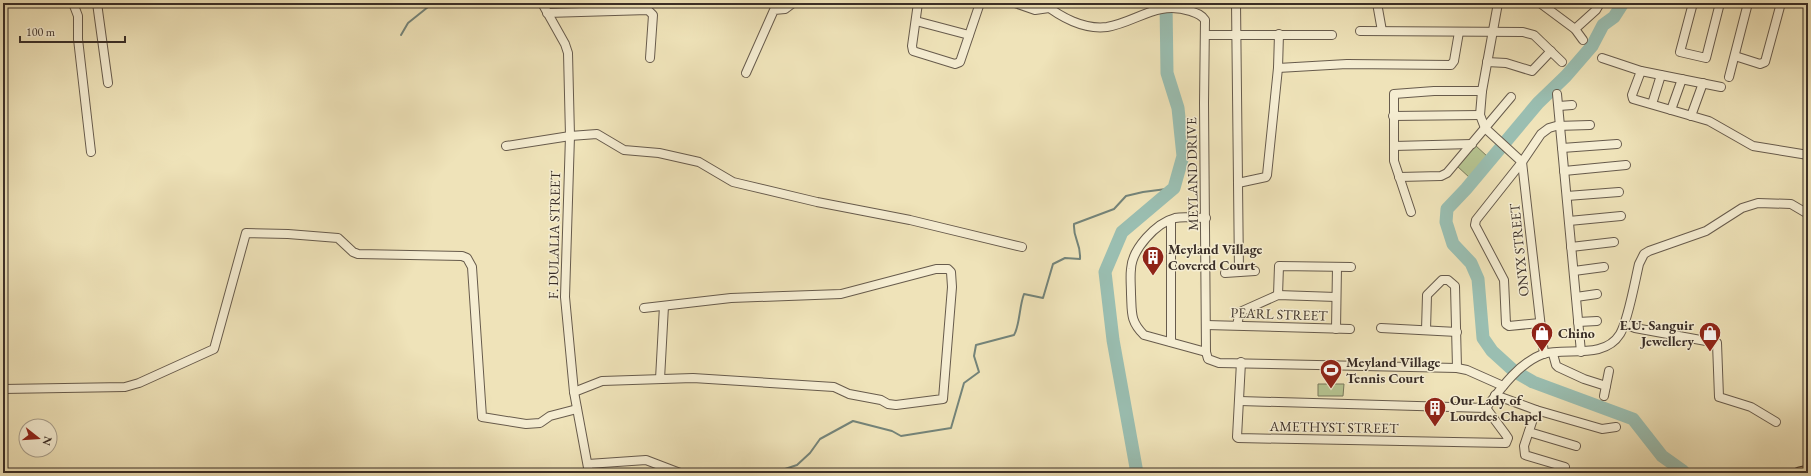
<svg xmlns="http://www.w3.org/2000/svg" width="1811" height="476" viewBox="0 0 1811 476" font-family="'EB Garamond',serif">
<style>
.green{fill:#b6c491;stroke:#78795c}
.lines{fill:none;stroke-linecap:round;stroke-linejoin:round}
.stream{stroke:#74847a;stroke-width:2}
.river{stroke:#9abeb1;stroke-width:13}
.minor-casing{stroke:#675b4c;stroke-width:10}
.highway-casing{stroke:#3a2e27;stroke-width:13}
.minor{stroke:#f5edd2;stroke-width:8}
.highway{stroke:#e8c27c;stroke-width:11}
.labels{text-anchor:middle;stroke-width:3;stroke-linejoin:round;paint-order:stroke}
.street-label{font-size:14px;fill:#3a2e27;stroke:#f5edd2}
.poi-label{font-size:14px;font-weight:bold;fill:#3a2e27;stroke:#f5edd2;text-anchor:start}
</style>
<rect width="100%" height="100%" fill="#efe3b9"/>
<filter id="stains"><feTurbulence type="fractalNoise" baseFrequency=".005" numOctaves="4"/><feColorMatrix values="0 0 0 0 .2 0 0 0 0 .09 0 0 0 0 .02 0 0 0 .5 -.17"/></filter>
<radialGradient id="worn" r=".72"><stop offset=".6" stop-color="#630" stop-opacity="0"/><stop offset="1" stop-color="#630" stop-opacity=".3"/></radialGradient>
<g class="green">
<path d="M1475 145 1488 157 1470 178 1457 166Z"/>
<path d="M1318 384H1344L1343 396H1318Z"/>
</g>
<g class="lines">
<g class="stream">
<path d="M401 35 408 23 433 3"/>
<path d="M773 473 797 465 810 453 820 439 853 421 892 431 901 436 951 428 964 383 979 372 974 356 976 345 1014 335C1020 325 1019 307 1024 294L1043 298 1053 264 1065 258 1080 259C1081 242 1073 240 1074 224L1114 209 1126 196 1143 192 1174 188"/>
</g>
<g class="river">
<path d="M1623 3 1614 17 1603 25 1592 46 1566 76 1538 103 1466 189 1447 209 1446 222 1453 244 1471 263 1478 279 1483 338 1492 351 1514 371 1533 382 1633 419 1662 456 1683 471"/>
<path d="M1137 473 1113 340 1105 272 1122 232 1174 188 1183 156 1178 108 1167 73 1166 3"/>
</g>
<g class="minor-casing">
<g id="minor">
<path d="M73 3 78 16V39L91 152"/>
<path d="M97 3 108 83"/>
<path d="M542 3 565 44 568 53 570 136 565 297 574 392 589 473"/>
<path d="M918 3 912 46 913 51 955 64 960 62 980 3"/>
<path d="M1015 3 1035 10 1049 8"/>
<path d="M1043 3C1060 17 1084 30 1107 27 1137 22 1157 0 1190 11 1196 13 1201 14 1205 20L1204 103 1206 352 1208 359 1219 363 1457 368 1467 370 1503 386"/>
<path d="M1236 3 1239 272"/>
<path d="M1377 3 1382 31"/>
<path d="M1498 3 1482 91 1480 115 1485 128 1522 162 1544 354"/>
<path d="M1540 3 1575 29 1583 40"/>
<path d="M1693 3 1680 52 1706 58 1720 3"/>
<path d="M547 13 648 10 653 15 650 58"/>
<path d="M916 21 969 35"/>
<path d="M1575 29 1596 10 1600 3"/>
<path d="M1360 31 1523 32 1534 35 1562 62"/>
<path d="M1206 35H1332"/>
<path d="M1735 56 1760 64 1765 62 1781 3"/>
<path d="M1602 58 1641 71 1632 95 1633 99 1709 121 1753 146 1808 155"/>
<path d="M1487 62 1506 63 1532 71 1551 51"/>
<path d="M1278 68 1347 64 1451 65 1454 61 1459 32"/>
<path d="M1641 71 1721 87"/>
<path d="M746 73 774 10 785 9 793 3"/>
<path d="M1729 77 1748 3"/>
<path d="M1557 94 1581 352"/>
<path d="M1652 104 1661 75"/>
<path d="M1559 106 1572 105"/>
<path d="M1671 110 1682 79"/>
<path d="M1393 116 1480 115"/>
<path d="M1691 116 1703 83"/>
<path d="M506 146 570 136 597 134 624 150 659 153 699 162 733 182 817 202 910 220 1022 247"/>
<path d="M1394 146 1472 144"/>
<path d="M1562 148 1617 144"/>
<path d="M1564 171 1626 165"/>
<path d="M1399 177 1441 176 1447 173 1511 97"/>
<path d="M1238 183 1266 177 1267 175 1278 68 1279 34"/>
<path d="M1567 196 1619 192"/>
<path d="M1411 212 1394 161V94L1434 91H1482"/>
<path d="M1569 221 1621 216"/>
<path d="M1571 247 1614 242"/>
<path d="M1574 271 1604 267"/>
<path d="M1225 273 1255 271"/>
<path d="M1278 295 1279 266 1351 267"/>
<path d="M1576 297 1597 294"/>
<path d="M1578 322 1597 321"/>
<path d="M1540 323 1509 326 1506 324 1504 280 1475 225 1476 220 1522 162 1541 134 1549 128 1556 126 1590 125"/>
<path d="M1624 324 1635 328 1717 343 1719 397 1751 407 1776 422"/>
<path d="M1206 325 1350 329"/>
<path d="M1237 325 1240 312 1278 295 1336 297"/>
<path d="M1381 328 1457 332"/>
<path d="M1336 329 1337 267"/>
<path d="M1426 330 1427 295 1442 280H1448L1455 286 1457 368"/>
<path d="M1171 342V220"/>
<path d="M1206 352 1144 335C1130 321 1132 313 1131 294 1131 286 1130 277 1131 269 1132 249 1156 223 1175 218 1184 216 1196 218 1206 218"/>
<path d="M1553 354 1556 365 1558 367 1584 379 1606 386 1604 396"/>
<path d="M1241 362 1237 437 1238 438 1506 443 1508 438 1506 435 1486 408"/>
<path d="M660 379 664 306"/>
<path d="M1606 386 1609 371"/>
<path d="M3 389 125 387 139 383 214 349 246 233 288 234 338 238 353 252 358 254 462 256 467 258 472 267 482 417 526 424 540 423 550 416 577 409"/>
<path d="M574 392 602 381 693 378 834 387 849 394 881 400 888 404 896 405 943 399 952 287 951 272 948 269H936L841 294 731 298 644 308"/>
<path d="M1495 395 1536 410 1602 429 1616 427"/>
<path d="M1240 401 1486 408"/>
<path d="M1486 408C1501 388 1519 363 1543 354 1566 347 1604 360 1620 334 1628 321 1635 281 1639 264L1644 254 1649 251 1706 231 1742 208 1758 203 1791 204 1808 214"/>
<path d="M1536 410 1524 446 1525 455 1565 467"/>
<path d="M1529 432 1576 446"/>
<path d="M588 464 646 460 680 473"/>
</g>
</g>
<g class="highway-casing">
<path id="highway" d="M1799 473 1808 471"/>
</g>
<use href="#minor" class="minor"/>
<use href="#highway" class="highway"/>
</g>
<defs>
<g id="building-pin" transform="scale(1.15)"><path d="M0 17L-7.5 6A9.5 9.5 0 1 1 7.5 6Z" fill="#8f2418" stroke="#f5edd2"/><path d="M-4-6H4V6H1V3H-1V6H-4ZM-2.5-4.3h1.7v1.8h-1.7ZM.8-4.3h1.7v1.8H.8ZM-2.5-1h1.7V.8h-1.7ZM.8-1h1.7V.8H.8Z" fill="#fff"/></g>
<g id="shop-pin" transform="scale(1.15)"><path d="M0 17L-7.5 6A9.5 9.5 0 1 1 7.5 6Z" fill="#8f2418" stroke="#f5edd2"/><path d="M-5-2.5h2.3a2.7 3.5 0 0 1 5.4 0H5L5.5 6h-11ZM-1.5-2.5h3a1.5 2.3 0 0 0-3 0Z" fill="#fff"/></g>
<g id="stadium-pin" transform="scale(1.15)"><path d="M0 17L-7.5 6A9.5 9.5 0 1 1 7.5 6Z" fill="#8f2418" stroke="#f5edd2"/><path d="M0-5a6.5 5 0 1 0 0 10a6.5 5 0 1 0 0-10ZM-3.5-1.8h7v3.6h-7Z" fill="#fff"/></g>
</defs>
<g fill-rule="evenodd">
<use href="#building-pin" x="1153" y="257"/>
<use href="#shop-pin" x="1542" y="333"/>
<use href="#shop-pin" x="1710" y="333"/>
<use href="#stadium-pin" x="1331" y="370"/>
<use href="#building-pin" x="1435" y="408"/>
</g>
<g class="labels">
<g class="street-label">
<text transform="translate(1192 174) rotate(-91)" y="5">MEYLAND DRIVE</text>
<text transform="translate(554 235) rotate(-89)" y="5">F. DULALIA STREET</text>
<text transform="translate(1519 250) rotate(-96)" y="5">ONYX STREET</text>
<text transform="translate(1279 314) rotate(2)" y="5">PEARL STREET</text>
<text transform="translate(1334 427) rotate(1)" y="5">AMETHYST STREET</text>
</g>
<g class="poi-label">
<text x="1168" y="254">Meyland Village<tspan x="1168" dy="16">Covered Court</tspan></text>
<text x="1694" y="330" text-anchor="end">E.U. Sanguir<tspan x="1694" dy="16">Jewellery</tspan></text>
<text x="1558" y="338">Chino</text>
<text x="1346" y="367">Meyland Village<tspan x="1346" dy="16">Tennis Court</tspan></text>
<text x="1450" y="405">Our Lady of<tspan x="1450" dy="16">Lourdes Chapel</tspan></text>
</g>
</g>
<rect width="1811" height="476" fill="none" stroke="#efe3b9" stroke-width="16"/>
<rect x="4" y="4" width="1803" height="468" fill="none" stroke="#3a2e27" stroke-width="2"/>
<rect x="8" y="8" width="1795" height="460" fill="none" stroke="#3a2e27"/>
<g transform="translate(38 438) rotate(107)"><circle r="19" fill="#f5edd2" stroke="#aaa18e"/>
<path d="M0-3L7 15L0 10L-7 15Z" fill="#8f2418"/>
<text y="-6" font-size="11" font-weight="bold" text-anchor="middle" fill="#3a2e27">N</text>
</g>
<path d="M20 36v6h105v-6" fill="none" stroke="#3a2e27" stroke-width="2"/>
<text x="26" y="36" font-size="12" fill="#3a2e27" stroke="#f5edd2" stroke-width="3" paint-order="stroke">100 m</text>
<rect width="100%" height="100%" filter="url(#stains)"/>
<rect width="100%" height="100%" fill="url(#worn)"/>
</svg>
